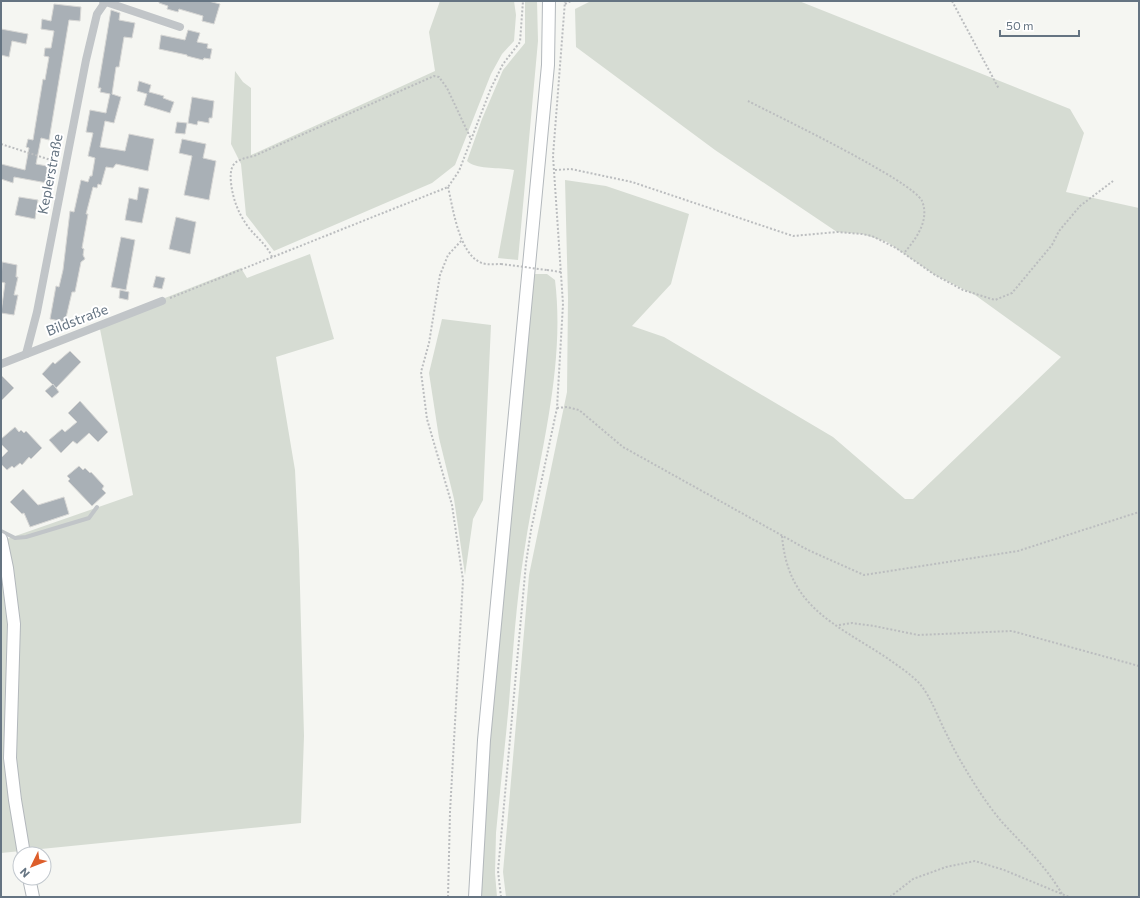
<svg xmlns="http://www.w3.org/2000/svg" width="1140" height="898" viewBox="0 0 1140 898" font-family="Commissioner,sans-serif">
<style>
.green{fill:#d6dcd3}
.building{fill:#a9b0b6;stroke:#d7d7d5}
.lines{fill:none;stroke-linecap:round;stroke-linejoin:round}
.secondary-casing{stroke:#b3b8bc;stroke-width:14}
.path{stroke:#bbbdbf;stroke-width:2;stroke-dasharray:2 2;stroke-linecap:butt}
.lane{stroke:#c1c5c8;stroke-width:4}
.street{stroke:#c1c5c8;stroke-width:8}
.secondary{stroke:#fff;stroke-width:12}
.path-bridge{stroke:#bbbdbf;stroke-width:2;stroke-dasharray:2 2;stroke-linecap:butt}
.labels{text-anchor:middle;stroke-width:4;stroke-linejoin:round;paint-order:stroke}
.street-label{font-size:14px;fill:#657482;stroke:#fff}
</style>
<rect width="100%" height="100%" fill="#f5f6f2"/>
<g class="green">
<path d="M440 1H514L516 15 514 41 502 54 491 74 455 165 432 183 274 251 246 215 241 164 231 144 235 71 243 82 251 88V155L435 71 429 32Z"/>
<path d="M525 1H537L538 41 518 260 498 258 514 170C500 167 477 170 467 161L482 119 503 70 525 43Z"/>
<path d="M591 1H799L1070 109 1084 133 1066 192 1139 208V897H506L503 872 529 575 567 392 568 298 565 180 606 186 689 214 671 284 632 326 664 337 833 437 905 499H913L1061 357 975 295 935 275 887 242 862 234 837 232 715 150 576 47 575 9Z"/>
<path d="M310 254 334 339 276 357 295 470 299 551 304 736 301 823 1 853V541L133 495 99 324 241 268 247 278Z"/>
<path d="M533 274H547L555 280C566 371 537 463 524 553 516 603 513 653 509 703 505 747 500 790 496 833L495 873 497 897H479L481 837Z"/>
<path d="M442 319 491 325 483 500 473 519 465 575 454 499 439 438 429 373Z"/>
</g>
<g class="building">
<path d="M159 1H208L220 4 214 24 202 21 203 16 179 9 178 12 167 9 168 6 159 3Z"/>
<path d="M54 4 81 7 80 21 69 20 49 140 41 138 36 164 47 166V183L14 177 13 183 1 179V164L25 170 29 148 26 147 28 139 33 140 43 79 45 80 49 57 44 56 45 48H51L54 31 41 29 42 19 51 21Z"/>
<path d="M111 10 120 13 119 20 135 23 132 38 124 37 119 67H116L112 94 121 97 114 123 105 121 100 147 125 151 129 134 154 139 148 171 116 164 113 168 106 167 101 185 98 184 97 188 93 187 86 214H88L82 248 84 249 83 255 85 259 81 262 75 292H72L65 322 50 319 56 286 59 287 63 270 70 211 74 212 81 180 88 182 90 176H92L95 158 88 156 93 133 86 132 90 110 106 113 110 94 100 92 101 88H98Z"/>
<path d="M1 29 28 34 26 44 12 41 9 57 1 55Z"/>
<path d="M188 30 200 33 197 42 208 44 207 48 212 49 210 59 204 58 203 60 187 56V55L159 49 161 35 185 40Z"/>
<path d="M139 81 151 85 149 92 164 96 163 98 174 102 170 113 144 105 147 94 137 91Z"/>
<path d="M192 97 214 101 212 118H209V123L198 121 197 125 188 123Z"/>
<path d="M177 122 187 123 185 134 175 133Z"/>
<path d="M182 139 206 144 203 158 216 161 209 200 184 195 192 156 179 153Z"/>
<path d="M139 187 149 189 142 223 125 220 129 198 137 200Z"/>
<path d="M19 197 38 200 35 219 15 215Z"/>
<path d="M176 217 196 222 190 254 169 249Z"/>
<path d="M121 237 135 240 126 290 111 287Z"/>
<path d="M2 262 17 265 16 277H18L14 295H18L14 315 1 313 5 283 1 282Z"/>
<path d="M156 276 165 278 162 289 153 287Z"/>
<path d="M120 290 129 292 128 300 119 298Z"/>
<path d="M70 351 81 362 56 388 42 374 53 362 55 364Z"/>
<path d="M1 375 14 388 1 401Z"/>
<path d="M53 384 59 392 52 398 45 391Z"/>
<path d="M80 401 108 432 98 442 89 433 77 444 73 441 61 453 49 440 62 429 65 432 77 422 68 413Z"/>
<path d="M15 427 19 432 21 430 24 433 26 431 42 448 31 459 29 457 22 465 20 463 14 468 12 466 7 470 1 464V458L8 451 1 444V439Z"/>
<path d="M79 466 83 470 85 468 90 473 91 472 104 486 102 489 106 493 92 506 68 481 70 479 67 476Z"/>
<path d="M23 489 38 505 64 497 69 514 30 527 24 513 22 514 10 502Z"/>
</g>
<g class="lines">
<g class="secondary-casing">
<g id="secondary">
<path d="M1 539 7 568 14 624 10 758 15 800 24 854"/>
<path d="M29 878 33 897"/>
<path d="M475 897 484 740 548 65 549 1"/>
</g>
</g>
<g class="path">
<path d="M952 1 999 89"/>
<path d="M565 4 571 1"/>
<path d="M748 101C775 115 913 181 922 201 930 220 916 239 904 253"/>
<path d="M1 144 57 162"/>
<path d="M555 170 571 169 632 182 793 236 837 232 862 234 872 236 896 248 935 275 963 290 995 300 1012 293 1052 245 1059 231 1080 206 1113 181"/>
<path d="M448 187C453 208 459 255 482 263 487 265 495 264 501 264"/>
<path d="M272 257C267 245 257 238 249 228 239 215 233 200 231 183 229 162 236 160 254 156L434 76 439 77 447 88 471 139"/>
<path d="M547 270 561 272"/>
<path d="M170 298 448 187 459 171 491 88 503 64 520 42 523 1"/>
<path d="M557 408 567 407 579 410 623 447 808 550 864 575 1018 551 1139 512"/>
<path d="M782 536C788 607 834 623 887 658 898 666 911 674 920 684 932 699 938 718 947 735 953 748 961 762 969 775 978 790 990 808 1002 822 1023 845 1046 866 1062 894"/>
<path d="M839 625 852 623 874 626 918 635 1012 631 1139 666"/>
<path d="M17 863 19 874"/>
<path d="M448 897 450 812 463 580 452 505 427 419 421 372 429 343 440 275 448 255 462 240"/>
<path d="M501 897 498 871 526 563 531 530 557 408 563 304 553 156 565 1"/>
<path d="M890 897 913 879 946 867 975 861 1004 870 1069 897"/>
</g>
<path class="lane" d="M1 531 15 538 26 537 89 518 97 507"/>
<g class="street">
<path d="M103 1 180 27"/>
<path d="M26 354 37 312 86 60 97 14 106 1"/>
<path d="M1 364 162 301"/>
</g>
<use href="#secondary" class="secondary"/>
<path class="path-bridge" d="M501 264 547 270"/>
</g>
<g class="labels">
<g class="street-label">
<text transform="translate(50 174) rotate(-79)" y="5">Keplerstraße</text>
<text transform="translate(77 320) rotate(-21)" y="5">Bildstraße</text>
</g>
</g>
<rect width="1140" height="898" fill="none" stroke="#657482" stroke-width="4"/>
<g transform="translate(32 866) rotate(227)"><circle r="19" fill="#ffffff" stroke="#c1c7cd"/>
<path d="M0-3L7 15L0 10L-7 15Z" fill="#dd5e2b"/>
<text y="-6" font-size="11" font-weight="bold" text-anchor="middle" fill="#657482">N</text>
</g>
<path d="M1000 30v6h79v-6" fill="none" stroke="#657482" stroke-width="2"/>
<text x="1006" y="30" font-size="12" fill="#657482" stroke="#ffffff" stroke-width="3" paint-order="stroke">50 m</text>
</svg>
